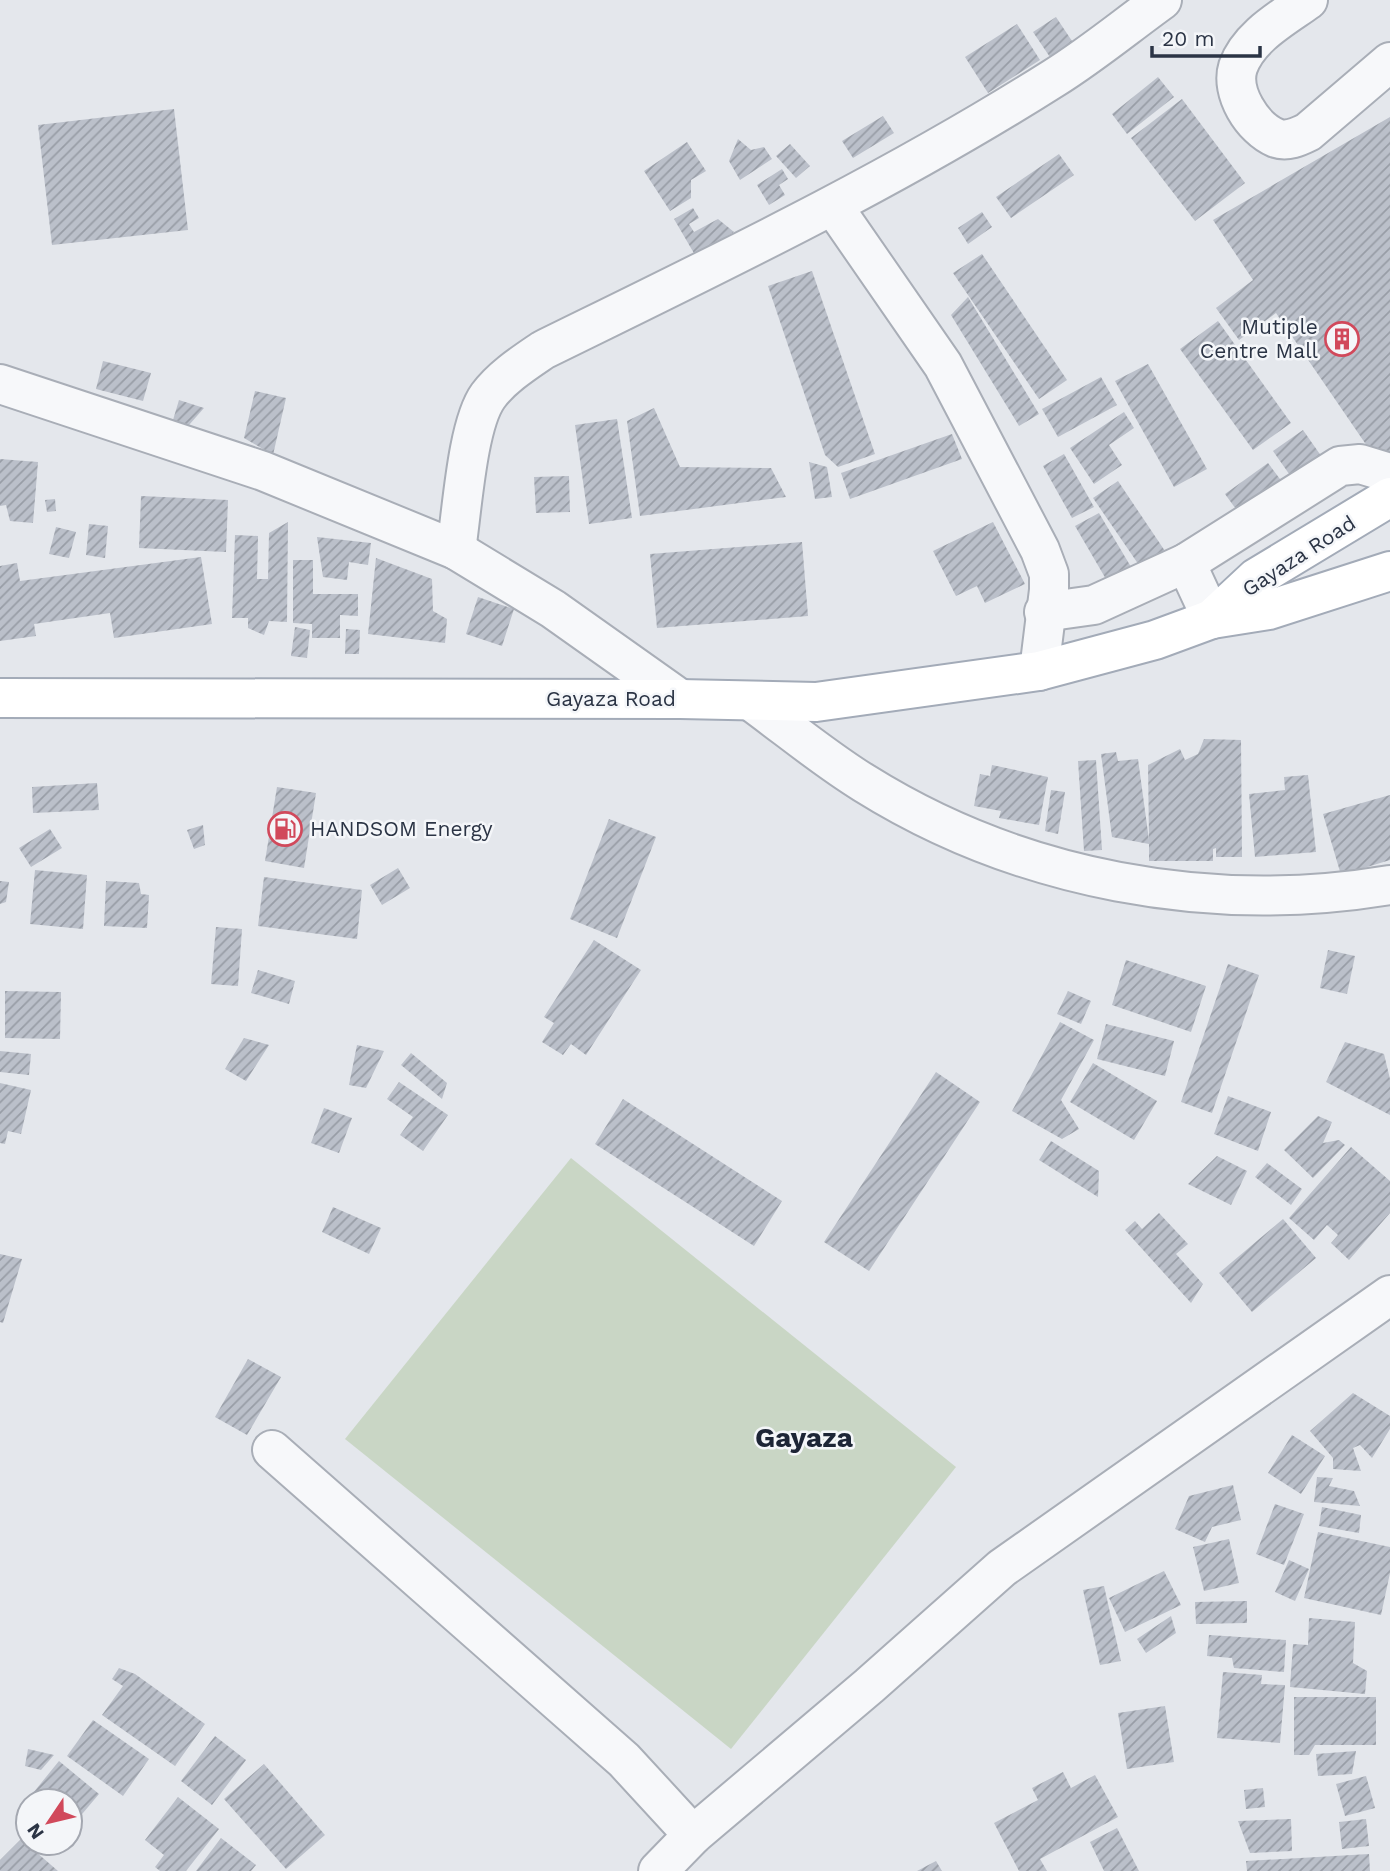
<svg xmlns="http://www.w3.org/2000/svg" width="1390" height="1871" viewBox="0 0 1390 1871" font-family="'Work Sans',sans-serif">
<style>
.garden{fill:#c9d6c5}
.building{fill:url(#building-hatch)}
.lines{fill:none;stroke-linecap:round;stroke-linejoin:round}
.minor-casing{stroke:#a9aeb7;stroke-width:42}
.major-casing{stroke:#a3abb8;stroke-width:42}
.minor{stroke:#f7f8fa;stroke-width:38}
.major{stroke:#fff;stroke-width:38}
.labels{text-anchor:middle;stroke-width:5;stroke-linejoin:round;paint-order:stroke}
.poi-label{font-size:21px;fill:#2b3445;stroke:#f4f6f9;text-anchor:end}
.street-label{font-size:21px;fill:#2b3445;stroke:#f4f6f9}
.district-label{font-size:28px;font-weight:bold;fill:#1d2536;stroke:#f4f6f9}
</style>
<defs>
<pattern id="building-hatch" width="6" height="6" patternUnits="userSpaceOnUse" patternTransform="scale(1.75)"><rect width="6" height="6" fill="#bbc0ca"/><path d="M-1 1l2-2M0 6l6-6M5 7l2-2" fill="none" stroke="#989da6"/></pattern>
</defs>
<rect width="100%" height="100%" fill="#e4e7ec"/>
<path class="garden" d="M571 1158 956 1467 731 1749 345 1439Z"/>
<g class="building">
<path d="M1056 17 1078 50 1056 66 1033 32Z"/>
<path d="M1017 24 1040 60 988 93 965 57Z"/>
<path d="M1158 77 1174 97 1127 134 1112 114Z"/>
<path d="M1182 99 1245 183 1195 221 1131 138Z"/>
<path d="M174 109 188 230 52 245 38 125Z"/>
<path d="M883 116 894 133 853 158 842 141Z"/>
<path d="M1390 117V458L1380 465 1276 313 1239 340 1216 308 1253 280 1213 220Z"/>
<path d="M738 139 751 150 764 147 772 159 740 180 729 161Z"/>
<path d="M687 142 706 171 691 180V198L670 211 644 171Z"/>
<path d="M790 144 810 166 796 178 776 156Z"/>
<path d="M1059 154 1074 175 1011 218 996 197Z"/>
<path d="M782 169 788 179 779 185 785 195 769 205 757 185Z"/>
<path d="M693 208 699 218 689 224 694 232 718 219 734 232 695 255 674 219Z"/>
<path d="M982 212 992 227 968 244 958 228Z"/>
<path d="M982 254 1067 380 1039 399 953 273Z"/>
<path d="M812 271 875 454 838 467 825 455 768 286Z"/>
<path d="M968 297 1039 414 1019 426 951 315Z"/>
<path d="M1218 321 1291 423 1253 450 1180 349Z"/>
<path d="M103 361 151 373 143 401 96 389Z"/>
<path d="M1148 364 1207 469 1174 487 1115 381Z"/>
<path d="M1101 377 1117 405 1058 437 1042 409Z"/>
<path d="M255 391 286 398 273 455 244 438Z"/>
<path d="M179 400 204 408 189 425 170 430Z"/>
<path d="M654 408 680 467 771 468 786 497 640 516 627 421Z"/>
<path d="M1124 412 1134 428 1109 445 1122 465 1094 484 1070 448Z"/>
<path d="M617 419 632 518 589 524 575 425Z"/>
<path d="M1303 430 1331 470 1301 491 1273 451Z"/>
<path d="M952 434 962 459 850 499 841 473Z"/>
<path d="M1064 454 1094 507 1072 518 1043 466Z"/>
<path d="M0 459 38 462 33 523 10 521 6 505 0 506Z"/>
<path d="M809 462 827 467 832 497 815 499Z"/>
<path d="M1268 463 1289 491 1246 523 1225 494Z"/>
<path d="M569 476 570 512 536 513 534 477Z"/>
<path d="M1118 481 1167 554 1143 571 1093 498Z"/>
<path d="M141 496 228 500 226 552 139 548Z"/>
<path d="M55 499 56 511 47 512 45 500Z"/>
<path d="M1099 513 1134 572 1110 586 1075 526Z"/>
<path d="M288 522 287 622 269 621 264 635 248 628V618H232L235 535 258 536 257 579H268L269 533Z"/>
<path d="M993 522 1025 584 985 603 977 586 956 596 933 551Z"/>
<path d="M89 524 108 526 105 558 86 555Z"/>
<path d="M56 527 76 532 69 558 49 554Z"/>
<path d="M317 537 371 543 368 565 349 562 347 580 323 577Z"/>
<path d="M802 542 808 616 657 628 650 554Z"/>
<path d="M201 557 212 624 114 638 110 613 34 624 36 636 0 641V566L17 563 20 581Z"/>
<path d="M376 558 432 579 433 611 447 619 445 643 368 634Z"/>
<path d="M293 560H313V594H358V616L340 615V638H312V624L293 623Z"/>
<path d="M478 597 514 609 502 646 466 634Z"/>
<path d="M295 627 310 630 307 658 291 656Z"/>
<path d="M346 629 360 630 359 654H345Z"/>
<path d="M1204 739 1241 740 1242 857H1216V848L1213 849V861H1149V844L1112 837 1101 754 1116 752 1118 761 1138 759 1149 840 1148 765 1180 749 1185 760 1198 754Z"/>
<path d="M1096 760 1102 850 1084 851 1078 761Z"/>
<path d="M992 765 1048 777 1039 825 999 818 1001 811 974 806 980 774 990 776Z"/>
<path d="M1308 775 1316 852 1255 857 1249 794 1285 790 1284 777Z"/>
<path d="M97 783 99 810 33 813 32 787Z"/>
<path d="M277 787 316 793 304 868 265 861Z"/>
<path d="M1051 790 1065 792 1058 834 1045 831Z"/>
<path d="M1390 795V860L1341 875 1323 814Z"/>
<path d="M609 819 656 837 617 938 570 919Z"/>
<path d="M203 825 205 845 194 849 187 830Z"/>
<path d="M50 829 62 848 31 867 19 848Z"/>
<path d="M398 868 410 888 382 905 370 885Z"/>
<path d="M35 870 87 875 83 929 30 924Z"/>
<path d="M264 877 362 890 357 939 258 926Z"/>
<path d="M0 881 9 882 6 902 0 904Z"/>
<path d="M106 881 139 883 141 894 149 895 147 928 104 926Z"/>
<path d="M216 927 242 929 238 986 211 984Z"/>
<path d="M594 940 641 970 586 1055 571 1044 563 1055 542 1042 554 1023 544 1017Z"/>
<path d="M1328 950 1355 956 1347 994 1320 988Z"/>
<path d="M1126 960 1206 986 1191 1032 1112 1005Z"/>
<path d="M1228 964 1259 975 1212 1113 1181 1102Z"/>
<path d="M258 970 295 981 289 1004 251 993Z"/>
<path d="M5 991 61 992 60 1039 5 1038Z"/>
<path d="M1068 991 1091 1001 1081 1024 1057 1014Z"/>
<path d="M1060 1022 1094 1040 1061 1100 1079 1129 1062 1139 1012 1111Z"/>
<path d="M1106 1024 1174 1041 1165 1076 1097 1059Z"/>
<path d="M244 1038 269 1045 246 1081 225 1069Z"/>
<path d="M1345 1042 1384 1054 1390 1079V1115L1326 1082Z"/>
<path d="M357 1045 384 1051 366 1088 349 1085Z"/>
<path d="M0 1051 31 1054 29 1075 0 1072Z"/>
<path d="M411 1053 447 1083 442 1099 401 1065Z"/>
<path d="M1093 1063 1157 1101 1134 1140 1070 1102Z"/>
<path d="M936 1072 980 1102 869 1271 824 1242Z"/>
<path d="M399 1082 448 1115 423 1151 400 1135 413 1117 387 1099Z"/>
<path d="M0 1083 31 1090 21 1134 8 1131 5 1144 0 1143Z"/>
<path d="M1228 1096 1271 1112 1258 1151 1214 1134Z"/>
<path d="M623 1099 782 1201 754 1246 595 1144Z"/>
<path d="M324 1108 352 1118 339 1153 311 1143Z"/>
<path d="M1318 1116 1332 1122 1323 1143 1339 1140 1345 1145 1313 1178 1284 1150Z"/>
<path d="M1051 1141 1099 1171 1098 1197 1039 1160Z"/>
<path d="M1351 1147 1390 1181V1213L1349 1260 1331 1243 1338 1235 1327 1225 1314 1240 1289 1218Z"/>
<path d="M1217 1156 1247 1171 1231 1205 1188 1184Z"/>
<path d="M1267 1163 1302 1189 1291 1205 1255 1177Z"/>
<path d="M333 1207 381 1228 369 1254 322 1232Z"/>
<path d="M1159 1213 1188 1244 1176 1254 1203 1284 1191 1303 1125 1230 1135 1221 1142 1229Z"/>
<path d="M1283 1219 1316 1258 1252 1312 1219 1273Z"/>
<path d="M0 1254 22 1259 3 1323 0 1322Z"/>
<path d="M248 1359 281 1377 247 1435 215 1417Z"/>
<path d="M1353 1393 1390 1416V1429L1372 1458 1360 1445 1353 1448 1361 1471 1333 1469V1458L1310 1431Z"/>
<path d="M1292 1435 1325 1456 1301 1494 1268 1473Z"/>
<path d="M1317 1477 1333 1478 1329 1486 1354 1491 1360 1506 1314 1502Z"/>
<path d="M1233 1485 1241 1520 1212 1527 1205 1542 1175 1529 1189 1496Z"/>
<path d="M1275 1504 1304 1514 1284 1565 1256 1554Z"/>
<path d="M1322 1507 1361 1515 1359 1533 1319 1526Z"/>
<path d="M1318 1532 1390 1547V1573L1381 1615 1304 1598Z"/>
<path d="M1229 1539 1239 1583 1204 1591 1193 1547Z"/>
<path d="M1289 1560 1309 1569 1295 1601 1275 1592Z"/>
<path d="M1164 1571 1181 1605 1125 1632 1109 1598Z"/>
<path d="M1104 1586 1121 1661 1100 1665 1083 1590Z"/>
<path d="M1247 1601V1623L1196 1624 1195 1602Z"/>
<path d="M1171 1616 1176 1633 1146 1653 1137 1639Z"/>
<path d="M1309 1618 1355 1622 1353 1663 1367 1671 1365 1694 1290 1687 1293 1644 1308 1645Z"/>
<path d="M1209 1635 1286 1640 1284 1672 1234 1668 1232 1658 1207 1656Z"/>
<path d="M119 1668 135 1674 205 1724 175 1766 102 1715 123 1686 112 1679Z"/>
<path d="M1223 1672 1262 1675 1261 1684 1285 1685 1280 1743 1217 1738Z"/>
<path d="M1294 1697H1376V1745H1315L1309 1755H1294Z"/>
<path d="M1165 1706 1174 1762 1127 1769 1118 1713Z"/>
<path d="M93 1720 149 1759 123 1796 67 1756Z"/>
<path d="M215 1736 246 1760 212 1805 181 1781Z"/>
<path d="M28 1749 54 1755 41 1770 25 1766Z"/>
<path d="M1356 1751 1352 1774 1318 1776 1316 1754Z"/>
<path d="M59 1761 99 1794 72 1826 70 1801H42L33 1793Z"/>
<path d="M264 1764 325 1835 286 1869 224 1799Z"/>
<path d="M1063 1772 1071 1788 1095 1775 1118 1817 1040 1859 1047 1871H1019L994 1823 1038 1800 1032 1788Z"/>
<path d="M1366 1776 1375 1808 1345 1816 1336 1784Z"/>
<path d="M1263 1788 1265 1807 1246 1809 1244 1790Z"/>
<path d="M178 1797 219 1829 186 1871H160L155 1867 164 1855 145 1840Z"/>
<path d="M1291 1819 1292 1851 1250 1853 1238 1821Z"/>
<path d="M1366 1819 1369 1846 1342 1849 1339 1822Z"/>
<path d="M1117 1828 1139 1871H1104L1090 1842Z"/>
<path d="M221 1838 256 1865 251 1871H196Z"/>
<path d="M21 1839 58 1871H0V1860Z"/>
<path d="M1369 1854 1370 1871H1247L1246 1861Z"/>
<path d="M936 1861 942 1871H917Z"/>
</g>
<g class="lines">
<g class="minor-casing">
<g id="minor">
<path d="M1308 0C1283 18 1249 36 1238 67 1230 92 1252 128 1276 138 1287 142 1298 137 1308 132L1390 62"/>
<path d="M833 206 943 365 1040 550 1049 574V590L1039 671"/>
<path d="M0 384 263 471 456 550 553 609 680 699"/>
<path d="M456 550C462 512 467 425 488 396 502 377 524 363 543 350 716 265 890 182 1054 78 1091 55 1126 26 1162 0"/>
<path d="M1186 563 1212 619"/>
<path d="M1044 612 1094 605 1186 563 1340 466 1360 464 1390 473"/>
<path d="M752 702C789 729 825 759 864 783 1019 880 1210 915 1390 885"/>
<path d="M272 1450 624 1760 693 1835"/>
<path d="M658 1871 693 1835 869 1686 1002 1568 1390 1295"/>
</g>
</g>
<g class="major-casing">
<g id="major">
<path d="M1212 619 1256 578 1390 497"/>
<path d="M0 698 680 699 816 702 1039 671 1155 640 1212 619 1269 610 1390 571"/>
</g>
</g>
<use href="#minor" class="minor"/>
<use href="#major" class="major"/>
</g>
<defs>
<g id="building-ring" transform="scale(1.75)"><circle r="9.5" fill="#f4f6f9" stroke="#d1495b" stroke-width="1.5"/><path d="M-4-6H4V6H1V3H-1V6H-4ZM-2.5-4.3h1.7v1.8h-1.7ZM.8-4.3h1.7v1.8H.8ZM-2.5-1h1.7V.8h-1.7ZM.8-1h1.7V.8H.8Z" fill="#d1495b"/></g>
<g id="fuel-ring" transform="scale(1.75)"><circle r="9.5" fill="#f4f6f9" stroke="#d1495b" stroke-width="1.5"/><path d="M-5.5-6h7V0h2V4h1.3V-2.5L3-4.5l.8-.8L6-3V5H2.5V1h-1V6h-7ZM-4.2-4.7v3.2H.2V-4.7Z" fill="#d1495b"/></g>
</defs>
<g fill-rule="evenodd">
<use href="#building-ring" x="1342" y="339"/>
<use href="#fuel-ring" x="285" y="829"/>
</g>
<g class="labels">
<g class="poi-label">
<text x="1318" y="334">Mutiple<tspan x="1318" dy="24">Centre Mall</tspan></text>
<text x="310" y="836" text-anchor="start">HANDSOM Energy</text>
</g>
<g class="street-label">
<text transform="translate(1299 556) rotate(-33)" y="7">Gayaza Road</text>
<text x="611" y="706">Gayaza Road</text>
</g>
<g class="district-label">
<text x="804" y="1447">Gayaza</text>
</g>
</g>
<g transform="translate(49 1822) rotate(235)"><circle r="33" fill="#f4f6f9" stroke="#a4a8b1" stroke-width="2"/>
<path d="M0-5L12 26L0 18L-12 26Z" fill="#d1495b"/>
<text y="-10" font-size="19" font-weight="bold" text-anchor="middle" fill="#2b3445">N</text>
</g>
<path d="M1152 46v10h108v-10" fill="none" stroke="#2b3445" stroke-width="3.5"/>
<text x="1162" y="46" font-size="21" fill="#2b3445" stroke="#f4f6f9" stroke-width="5" paint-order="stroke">20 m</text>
</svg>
